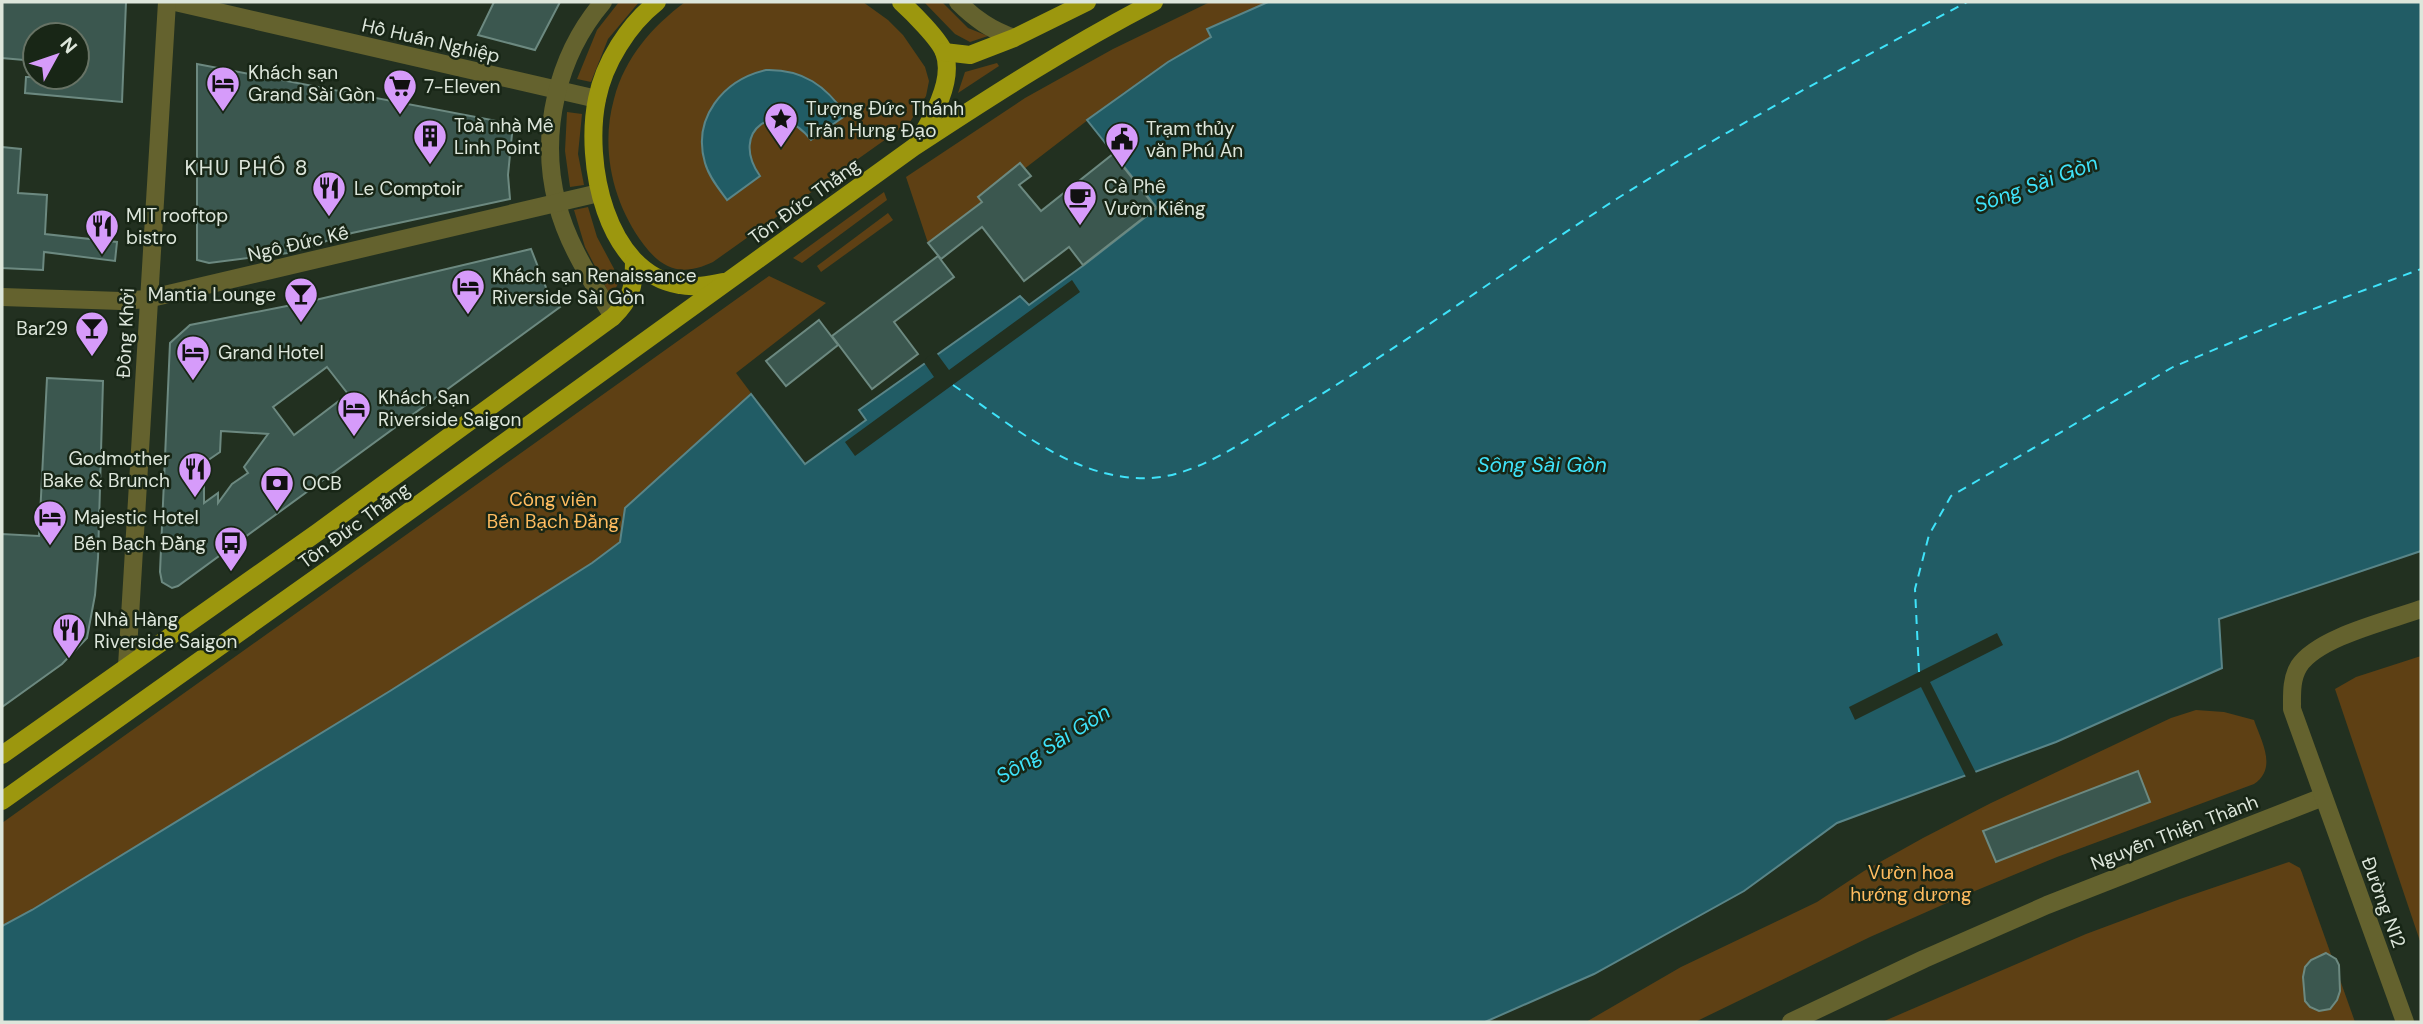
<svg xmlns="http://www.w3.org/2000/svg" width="2423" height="1024" viewBox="0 0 2423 1024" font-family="'DM Sans',sans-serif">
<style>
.green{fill:#5e4014}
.water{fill:#215c65;stroke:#598588;stroke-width:2}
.pier{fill:#223020}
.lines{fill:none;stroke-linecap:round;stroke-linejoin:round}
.ferry{stroke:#3fe3fa;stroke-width:2;stroke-dasharray:9 7;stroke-linecap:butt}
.building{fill:#3b574f;stroke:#6c8980;stroke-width:2;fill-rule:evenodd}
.minor{stroke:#64622e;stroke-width:18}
.major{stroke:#9c970e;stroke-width:18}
.labels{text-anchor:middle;stroke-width:5;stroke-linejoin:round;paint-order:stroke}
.street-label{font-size:19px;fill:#dde6db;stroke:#182616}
.poi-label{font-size:19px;fill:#dde6db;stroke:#182616;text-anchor:start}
.park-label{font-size:19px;fill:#ffbc60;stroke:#182616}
.neighbourhood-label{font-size:21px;letter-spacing:2px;fill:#dde6db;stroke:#182616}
.water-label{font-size:21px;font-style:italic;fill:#3fe3fa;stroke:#182616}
</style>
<rect width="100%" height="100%" fill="#223020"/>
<g class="green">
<path d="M619 2H639L608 39 591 82 577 79 597 30Z"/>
<path d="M685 2H863L888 20 903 35 925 67 929 81 926 96 910 122 713 262C683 276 664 271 644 245 613 204 600 149 614 99 625 57 652 27 685 2Z"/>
<path d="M924 2H942L968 28 988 36 970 42 955 34Z"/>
<path d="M1210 2H1268L1207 29 1212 37 1123 93 928 243 906 177 1025 98 1113 49Z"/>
<path d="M997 63 999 66 958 93 965 72Z"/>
<path d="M567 112 582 114 578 154 584 185 570 187 565 151Z"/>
<path d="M884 192 887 200 802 263 793 258Z"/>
<path d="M588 207 597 237 620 280 611 297 585 247 574 210Z"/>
<path d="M888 213 893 220 821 272 817 266Z"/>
<path d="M769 276 826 303 736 373 751 393 625 508 620 542 592 563 390 691 32 910 2 926V823Z"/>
<path d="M2421 656V944L2335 689 2356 677Z"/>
<path d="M2196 710 2224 712 2254 720C2261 741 2278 768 2254 784L2057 857 1958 898 1870 937 1695 1022H1586L1681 967 1817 902 1864 871 1923 838 1991 803 2171 718Z"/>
<path d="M2289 862 2300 868 2302 873 2355 1022H1882L2086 934 2180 899Z"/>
</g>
<g class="water">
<path d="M1268 2H2421V551L2219 619 2222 668 2056 742 1837 823 1744 891 1594 974 1485 1022H2V926L32 910 390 691 592 563 620 542 625 508 751 394 805 464 866 420 859 410 1020 296 1029 305 1084 265 1157 208 1087 120 1168 62 1211 37 1207 29Z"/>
<path d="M766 70C803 69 826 86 846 115L811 140C777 96 728 131 760 176L727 200C719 189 709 177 705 163 692 118 723 80 766 70Z"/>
</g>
<g class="pier">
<path d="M1072 280 1080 292 855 456 845 442 934 377 923 361 935 351 949 370Z"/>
<path d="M1997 633 2003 645 1930 682 1977 775 1967 779 1921 687 1855 720 1849 707Z"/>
</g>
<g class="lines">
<g class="ferry">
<path d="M953 385C1012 425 1075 482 1151 478 1196 476 1246 440 1284 417 1398 349 1506 270 1618 198 1731 127 1849 65 1967 2"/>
<path d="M1919 672 1915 589 1929 535 1951 496 2173 367 2292 317 2421 269"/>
</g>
</g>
<g class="building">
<path d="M2 2H126L122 102 25 93 26 77H77V35H35V61L2 58Z"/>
<path d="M494 2H560L535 50 478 35Z"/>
<path d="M197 64 513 124 508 175 510 199 352 233 288 253 209 263 197 260Z"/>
<path d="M2 147 21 149 18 193 47 195 45 234 117 242 115 261 44 252 43 270 2 268Z"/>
<path d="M1113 154 1156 208 1083 265 1069 247 1024 281 982 227 941 259 928 243 982 202 978 197 1020 163 1031 176 1019 185 1041 211Z"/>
<path d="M531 249 547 290 560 307 178 586 172 588 162 582 160 572 170 343 190 325 307 302ZM327 367 348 394 294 435 273 407ZM221 431 268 434 244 467 248 473 232 484 218 503V493L204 503V463L220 452Z"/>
<path d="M938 256 954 277 894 322 918 354 872 389 832 336Z"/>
<path d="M819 320 838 345 786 386 766 361Z"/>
<path d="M47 378 103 381 98 558 95 595 87 638 62 664 2 707V534L39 536Z"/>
<path d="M2138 771 2150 802 1996 862 1983 831Z"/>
<path d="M2326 953 2336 959 2339 965 2340 991 2337 1000 2330 1009 2319 1011 2310 1007 2305 1001 2303 977 2305 967 2311 960Z"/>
</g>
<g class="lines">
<g class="minor">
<path d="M175 2 597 99"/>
<path d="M603 2C557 56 539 133 557 203 567 244 592 281 613 317"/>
<path d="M958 2C975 19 991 30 1014 38"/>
<path d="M2 297 121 301 147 299 599 193"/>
<path d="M127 666 167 2"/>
<path d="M1791 1022 1924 959 2047 905 2323 797"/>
<path d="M2405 1022 2292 709C2292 694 2291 679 2299 666 2318 637 2388 621 2421 609"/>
</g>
<g class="major">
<path d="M657 2C628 25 604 63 597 99 584 161 605 273 680 285 694 288 709 285 723 282"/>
<path d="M901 2C912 12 939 39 944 52 955 80 932 119 918 141"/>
<path d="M944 52 970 55 1014 38 1087 2"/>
<path d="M2 755 318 532 613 317C632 298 634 287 634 261"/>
<path d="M2 801 340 561 914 147C993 95 1071 45 1154 2"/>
</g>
</g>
<defs>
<g id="hotel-pin" transform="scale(1.75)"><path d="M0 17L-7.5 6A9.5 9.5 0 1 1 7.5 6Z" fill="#d69bfa" stroke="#182616"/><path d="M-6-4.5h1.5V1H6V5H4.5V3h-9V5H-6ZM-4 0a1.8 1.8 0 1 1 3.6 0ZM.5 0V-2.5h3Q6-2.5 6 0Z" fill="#111"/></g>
<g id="supermarket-pin" transform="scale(1.75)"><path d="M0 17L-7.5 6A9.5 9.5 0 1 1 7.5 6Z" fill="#d69bfa" stroke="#182616"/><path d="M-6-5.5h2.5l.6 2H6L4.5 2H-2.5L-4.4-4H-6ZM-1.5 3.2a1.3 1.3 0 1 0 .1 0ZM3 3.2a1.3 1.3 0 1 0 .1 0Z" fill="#111"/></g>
<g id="sight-pin" transform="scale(1.75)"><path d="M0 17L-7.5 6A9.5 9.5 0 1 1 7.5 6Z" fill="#d69bfa" stroke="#182616"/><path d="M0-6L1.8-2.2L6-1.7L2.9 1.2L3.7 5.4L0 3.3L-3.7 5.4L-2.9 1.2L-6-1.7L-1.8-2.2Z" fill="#111"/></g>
<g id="building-pin" transform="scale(1.75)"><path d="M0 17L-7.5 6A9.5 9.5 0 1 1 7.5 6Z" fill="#d69bfa" stroke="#182616"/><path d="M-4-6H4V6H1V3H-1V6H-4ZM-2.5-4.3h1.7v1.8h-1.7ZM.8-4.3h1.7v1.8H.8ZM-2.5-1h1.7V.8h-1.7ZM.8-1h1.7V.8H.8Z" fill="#111"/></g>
<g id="civic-pin" transform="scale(1.75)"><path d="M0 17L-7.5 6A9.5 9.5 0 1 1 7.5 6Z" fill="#d69bfa" stroke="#182616"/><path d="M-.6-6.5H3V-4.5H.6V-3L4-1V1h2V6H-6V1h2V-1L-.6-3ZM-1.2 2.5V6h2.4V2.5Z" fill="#111"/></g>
<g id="restaurant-pin" transform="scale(1.75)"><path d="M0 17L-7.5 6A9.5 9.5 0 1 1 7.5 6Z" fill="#d69bfa" stroke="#182616"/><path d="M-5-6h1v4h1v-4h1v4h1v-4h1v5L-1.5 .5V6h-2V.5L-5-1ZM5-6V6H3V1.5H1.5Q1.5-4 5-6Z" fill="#111"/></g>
<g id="cafe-pin" transform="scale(1.75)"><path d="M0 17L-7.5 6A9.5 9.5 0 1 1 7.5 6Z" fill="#d69bfa" stroke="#182616"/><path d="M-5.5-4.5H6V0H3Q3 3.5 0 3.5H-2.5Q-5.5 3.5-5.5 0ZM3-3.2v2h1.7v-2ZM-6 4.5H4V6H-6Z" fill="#111"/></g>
<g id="bar-pin" transform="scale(1.75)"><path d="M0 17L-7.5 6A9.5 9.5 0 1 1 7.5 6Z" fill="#d69bfa" stroke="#182616"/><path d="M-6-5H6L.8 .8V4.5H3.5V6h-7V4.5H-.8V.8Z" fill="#111"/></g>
<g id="bank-pin" transform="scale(1.75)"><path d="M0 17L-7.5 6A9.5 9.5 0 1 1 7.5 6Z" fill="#d69bfa" stroke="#182616"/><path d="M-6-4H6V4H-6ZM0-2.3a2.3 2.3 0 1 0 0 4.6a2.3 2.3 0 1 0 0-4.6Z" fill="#111"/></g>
<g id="bus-pin" transform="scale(1.75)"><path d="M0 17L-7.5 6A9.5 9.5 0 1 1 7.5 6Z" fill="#d69bfa" stroke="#182616"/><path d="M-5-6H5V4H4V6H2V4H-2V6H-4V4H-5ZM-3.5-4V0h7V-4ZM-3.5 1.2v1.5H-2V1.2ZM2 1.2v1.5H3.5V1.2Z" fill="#111"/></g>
</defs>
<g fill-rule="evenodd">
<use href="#hotel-pin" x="223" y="83"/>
<use href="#supermarket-pin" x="400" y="86"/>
<use href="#sight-pin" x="781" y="119"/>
<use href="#building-pin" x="430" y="136"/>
<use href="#civic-pin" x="1122" y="139"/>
<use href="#restaurant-pin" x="329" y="188"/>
<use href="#cafe-pin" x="1080" y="197"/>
<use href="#restaurant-pin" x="102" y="226"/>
<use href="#hotel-pin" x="468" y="286"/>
<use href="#bar-pin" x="301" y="294"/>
<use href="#bar-pin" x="92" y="328"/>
<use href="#hotel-pin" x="193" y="352"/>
<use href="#hotel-pin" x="354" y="408"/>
<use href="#restaurant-pin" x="195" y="469"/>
<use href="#bank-pin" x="277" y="483"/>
<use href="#hotel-pin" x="50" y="517"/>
<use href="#bus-pin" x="231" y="543"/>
<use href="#restaurant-pin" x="69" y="630"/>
</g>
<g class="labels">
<g class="street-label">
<text transform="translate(431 40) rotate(13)" y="7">Hồ Huấn Nghiệp</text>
<text transform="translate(804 201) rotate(-36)" y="7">Tôn Đức Thắng</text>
<text transform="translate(298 243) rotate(-13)" y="7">Ngô Ðức Kế</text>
<text transform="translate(125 333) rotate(-87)" y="7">Ðồng Khởi</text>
<text transform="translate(354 525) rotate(-36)" y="7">Tôn Ðức Thắng</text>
<text transform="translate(2174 832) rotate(-21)" y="7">Nguyễn Thiện Thành</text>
<text transform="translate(2384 902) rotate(70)" y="7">Đường N12</text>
</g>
<g class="poi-label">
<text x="248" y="79">Khách sạn<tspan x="248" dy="22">Grand Sài Gòn</tspan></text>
<text x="424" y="93">7-Eleven</text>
<text x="806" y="115">Tượng Đức Thánh<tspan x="806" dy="22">Trần Hưng Đạo</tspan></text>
<text x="454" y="132">Toà nhà Mê<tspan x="454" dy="22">Linh Point</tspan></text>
<text x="1146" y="135">Trạm thủy<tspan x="1146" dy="22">văn Phú An</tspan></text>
<text x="1104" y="193">Cà Phê<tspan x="1104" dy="22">Vườn Kiểng</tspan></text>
<text x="354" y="195">Le Comptoir</text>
<text x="126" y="222">MIT rooftop<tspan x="126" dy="22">bistro</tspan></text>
<text x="492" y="282">Khách sạn Renaissance<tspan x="492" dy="22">Riverside Sài Gòn</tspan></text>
<text x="276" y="301" text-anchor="end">Mantia Lounge</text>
<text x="68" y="335" text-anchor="end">Bar29</text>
<text x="218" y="359">Grand Hotel</text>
<text x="378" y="404">Khách Sạn<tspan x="378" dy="22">Riverside Saigon</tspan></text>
<text x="170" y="465" text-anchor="end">Godmother<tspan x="170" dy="22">Bake &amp; Brunch</tspan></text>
<text x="302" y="490">OCB</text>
<text x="74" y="524">Majestic Hotel</text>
<text x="206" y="550" text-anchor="end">Bến Bạch Đằng</text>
<text x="94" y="626">Nhà Hàng<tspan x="94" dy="22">Riverside Saigon</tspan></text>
</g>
<g class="park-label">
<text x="553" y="506">Công viên<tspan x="553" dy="22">Bến Bạch Đằng</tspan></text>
<text x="1911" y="879">Vườn hoa<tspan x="1911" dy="22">hướng dương</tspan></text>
</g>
<g class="neighbourhood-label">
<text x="247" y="175">KHU PHỐ 8</text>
</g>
<g class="water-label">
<text transform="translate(2036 184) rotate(-20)" y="7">Sông Sài Gòn</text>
<text x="1542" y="472">Sông Sài Gòn</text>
<text transform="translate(1053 744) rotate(-32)" y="7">Sông Sài Gòn</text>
</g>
</g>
<rect width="2423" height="1024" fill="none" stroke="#dde6db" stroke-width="7"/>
<g transform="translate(56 56) rotate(50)"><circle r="33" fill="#182616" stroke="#677365" stroke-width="2"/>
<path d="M0-5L12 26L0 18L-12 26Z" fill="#d69bfa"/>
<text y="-10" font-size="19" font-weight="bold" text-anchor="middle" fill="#dde6db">N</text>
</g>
</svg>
